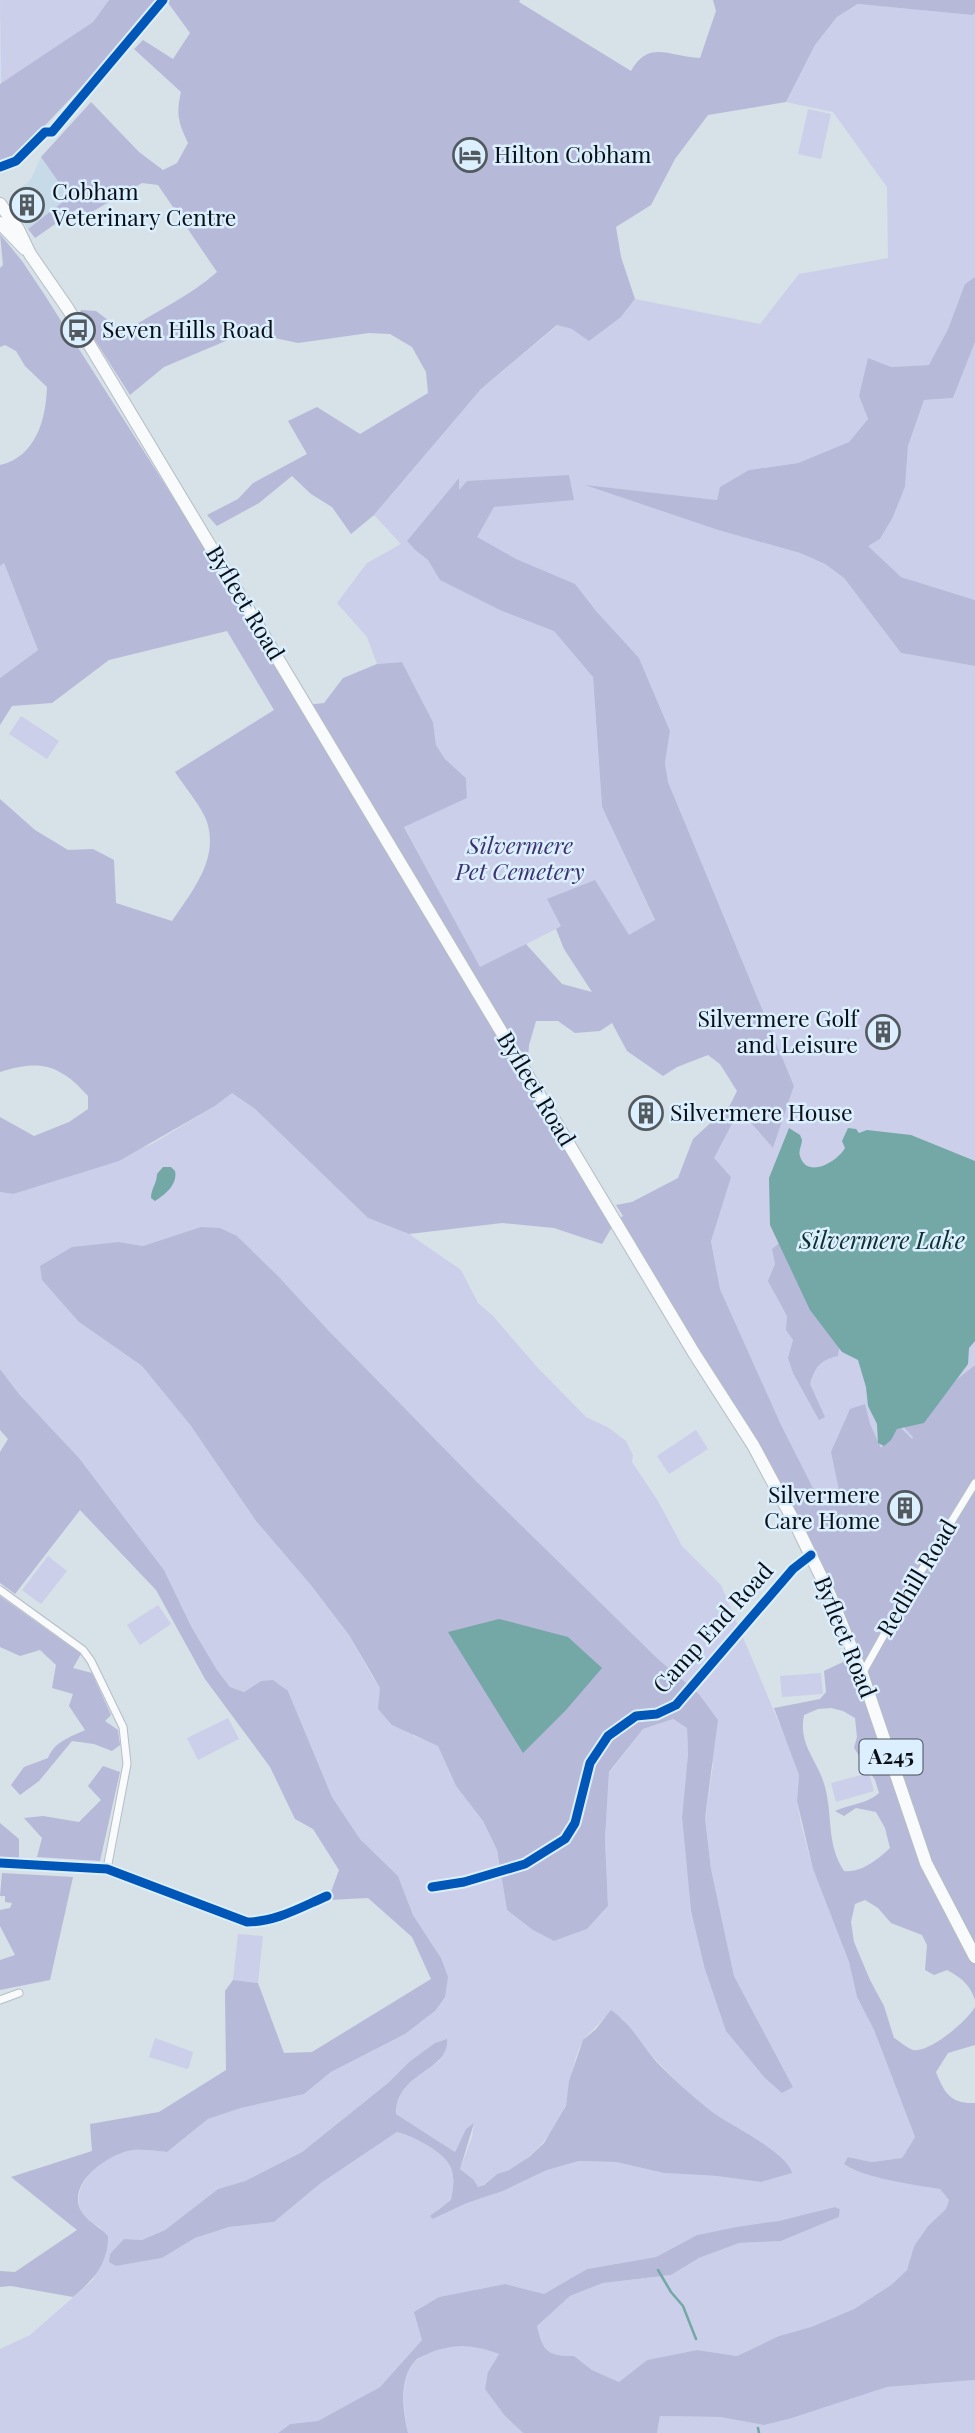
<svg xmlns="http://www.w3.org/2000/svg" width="975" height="2433" viewBox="0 0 975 2433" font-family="'Playfair Display',serif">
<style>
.built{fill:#c7dae7}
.green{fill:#cccfe9;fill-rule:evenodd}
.forest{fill:#b7b9d8;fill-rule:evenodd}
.water{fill:#73a8a7}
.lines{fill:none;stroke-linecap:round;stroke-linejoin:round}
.stream{stroke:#73a8a7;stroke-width:2.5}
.minor-casing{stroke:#b6bec4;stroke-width:9}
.primary-casing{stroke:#b6bec4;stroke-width:14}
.minor{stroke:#f9fafc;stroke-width:7}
.primary{stroke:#f9fafc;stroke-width:12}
.cycleway-casing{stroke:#dceffe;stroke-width:13}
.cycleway{stroke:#0057b8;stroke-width:9}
.labels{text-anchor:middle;stroke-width:5;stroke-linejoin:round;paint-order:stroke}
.shield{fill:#dceffe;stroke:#49535b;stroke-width:2}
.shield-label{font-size:21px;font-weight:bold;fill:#0a1015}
.poi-label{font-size:23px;fill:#0a1015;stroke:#dceffe;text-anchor:start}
.street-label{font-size:23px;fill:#0a1015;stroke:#dceffe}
.park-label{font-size:23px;font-style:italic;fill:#3d326f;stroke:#dceffe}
.water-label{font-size:24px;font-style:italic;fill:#0b302e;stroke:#dceffe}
</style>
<rect width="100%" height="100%" fill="#d7e1e8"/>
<path class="built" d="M41 157 69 197 28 229 9 199 31 179Z"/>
<g class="green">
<path d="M0 0H109L93 22 1 84Z"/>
<path d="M859 4 971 15 975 13V277L965 285 948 329 930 365 891 367 859 396 868 419 849 442 798 463 749 470 717 500 589 486 718 530 800 553 825 564 844 578 901 653 975 666V1365L956 1380 902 1452 821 1515 720 1289 702 1190 711 1141 732 1117 745 1116 773 1148 794 1086 668 782 665 763 670 731 639 658 569 586 407 541 415 550 443 571 557 626 593 677 602 807 655 921 610 946 583 915 480 968 404 826 467 798 466 778 445 759 436 745 433 722 402 662 377 664 367 637 337 603 367 563 401 544 374 515 481 389 558 325 572 329 621 317 635 299 760 324 799 274 888 258 887 187 833 112 786 102 815 45 837 17Z"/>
<path d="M808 109 831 114 821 159 798 154Z"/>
<path d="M975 342V600L901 577 867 546 880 539 893 517 905 487 908 446 924 400 953 398Z"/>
<path d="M4 563 38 650 0 678V566Z"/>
<path d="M21 716 59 741 47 759 9 734Z"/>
<path d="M232 1093 255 1109 368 1218 409 1234 461 1270 478 1303 493 1316 537 1367 586 1417 609 1428 626 1441 633 1455 632 1462 658 1501 682 1546 721 1585 792 1754 799 1776 797 1801 801 1824 813 1869 849 1962 857 1997 874 2030 915 2137 902 2158 872 2162 849 2157 851 2169 897 2181 940 2189 949 2200 946 2209 928 2226 914 2246 907 2270 891 2285 854 2309 811 2327 779 2336 737 2356 697 2350 647 2360 619 2382 592 2370 574 2356C548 2356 543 2352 537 2326L570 2296 603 2283 671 2275 699 2258 739 2243 781 2241 839 2217 840 2209 835 2207 779 2222 736 2227 697 2235 656 2257 587 2269 544 2294 505 2284 439 2297 422 2340 380 2387 318 2421 290 2424 278 2433H0V2349L30 2335 94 2279 101 2228C92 2222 80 2216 79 2204 75 2177 109 2153 133 2150 144 2149 156 2151 167 2152L208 2119 241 2108 304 2094 331 2072 405 2034 435 2011 441 1958 413 1915 398 1876 360 1839 332 1797 288 1691 261 1681 244 1692 230 1687 217 1670 192 1628 164 1570 79 1458 19 1394 0 1369V1192L13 1194 152 1144 215 1106ZM237 1236 279 1277 328 1330 477 1482 658 1659 698 1693 713 1765 705 1818 711 1869 734 1976 793 2087 704 1966 691 1911 682 1817 688 1754 687 1728 673 1719 643 1729 609 1773 605 1839 608 1906 587 1929 554 1941 507 1910 497 1850 483 1821 456 1786 438 1745 414 1736 372 1676 349 1635 310 1584 256 1521 191 1426 142 1366 79 1322 119 1242 143 1246 170 1239ZM605 2017 622 2018C647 2053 679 2087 713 2113 739 2132 770 2150 791 2173L761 2182 717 2176 664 2173 616 2162 579 2161 547 2170 503 2191 467 2203 433 2219 437 2210 451 2201C453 2189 455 2180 451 2168 445 2152 413 2136 397 2132L321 2183 274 2222 229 2227 195 2238 162 2258 116 2266 124 2239 142 2240 165 2230 218 2189 245 2181 302 2152 388 2083 409 2062 440 2060C418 2076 396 2085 396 2114L455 2152 466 2129 474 2124 472 2137 460 2169 474 2180 478 2187C486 2185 489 2179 496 2175 500 2172 506 2172 511 2169 532 2158 560 2127 566 2104 571 2084 572 2060 583 2041 587 2034 599 2025 605 2017Z"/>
<path d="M696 1430 708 1449 669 1474 657 1456Z"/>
<path d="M48 1556 67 1571 41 1604 22 1590Z"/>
<path d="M158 1605 171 1624 140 1645 127 1625Z"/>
<path d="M821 1673 823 1694 782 1697 780 1676Z"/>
<path d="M228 1718 239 1739 198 1760 187 1738Z"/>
<path d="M869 1773 874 1791 836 1802 831 1783Z"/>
<path d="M238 1934 263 1936 258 1983 233 1980Z"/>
<path d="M155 2038 193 2052 189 2067 187 2069 149 2057Z"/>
<path d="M443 2346 480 2347 499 2354 488 2372 505 2416 523 2433H408C404 2412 398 2374 418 2359 425 2353 435 2350 443 2346Z"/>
<path d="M975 2380V2433H657L660 2416 720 2417 764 2425 789 2419 887 2387Z"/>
</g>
<g class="forest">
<path d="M109 0H155L87 81 17 155 0 161V84L93 22Z"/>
<path d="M166 0H520L519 2 631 71C649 39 669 57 700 58L716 11 713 0H975V13L972 15 858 4 837 17 815 45 786 102 708 115 675 159 651 205 616 227 621 257 635 299 621 317 589 341 572 329 557 325 481 389 374 515 351 534 332 507 311 494 292 476 259 503 217 526 207 515 238 499 253 483 307 454 288 421 317 407 360 434 428 393 426 372 412 347 390 334 369 333 298 343 247 332 164 367 130 395 79 315 81 310 96 311 124 332C155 312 190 296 217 272L158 185 142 183 83 217 77 209 35 238 28 229 69 197 41 157 91 102 139 152 163 170 177 163 188 143C178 122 176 114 181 92L134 49 143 40 173 59 190 33Z"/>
<path d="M0 234 22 261 44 294 204 546 236 603 307 705 324 703 343 678 377 664 402 662 433 722 436 745 445 759 466 778 467 798 404 827 480 967 526 944 562 984 592 992 564 949 556 929 561 926 547 899 595 880 629 935 655 920 602 807 593 677 554 631 502 611 440 580 428 560 415 550 407 541 459 478V490L467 481 569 475 574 500 494 507 477 537 516 559 575 584 596 611 639 658 670 731 665 763 668 782 794 1086 773 1148 745 1116H736L714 1158 731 1177 711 1241 720 1289 782 1427 821 1504 831 1501 839 1490 831 1452 850 1409 865 1404 870 1424 881 1448 899 1426 912 1439 913 1437 902 1425 942 1398 956 1380 975 1365V2000C970 1985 962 1978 947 1970L934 1975 925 1970 927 1945 922 1935 891 1923 878 1908 865 1900 855 1904 851 1922 854 1942 870 1980 884 2006 894 2038C899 2041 907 2048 913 2050 930 2053 967 2021 975 2007V2045L948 2053 936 2072C944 2093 951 2104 975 2103V2380L887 2387 789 2419 764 2425 720 2417 660 2416 657 2433H523L505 2416 485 2389 488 2372 499 2354C473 2344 450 2343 425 2355 425 2355 416 2359 416 2360 398 2378 403 2411 408 2433H278L290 2424 318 2421 380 2387 422 2340 414 2312 439 2297 505 2284 544 2294 587 2269 656 2257 697 2235 736 2227 779 2221 835 2207 840 2209 839 2217 781 2241 739 2243 699 2258 671 2275 603 2283 570 2296 537 2326C543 2352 548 2356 574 2356L592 2370 619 2382 647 2360 697 2350 737 2356 779 2336 811 2327 854 2309 891 2285 907 2270 914 2246 928 2226 946 2209 949 2200 940 2189C916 2185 863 2178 844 2164L848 2157 872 2162 902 2158 915 2137 874 2030 857 1997 849 1962 813 1869 797 1801 799 1775 774 1708 820 1699 826 1692 824 1671 843 1662 856 1661 796 1525 615 1222 602 1244 554 1228 502 1223 409 1234 368 1218 255 1109 232 1093 215 1106 119 1161 13 1194 0 1192V1117L34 1136 69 1122 88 1109V1096C60 1065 41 1059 0 1072V799L35 830 68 850 93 849 114 860 116 903 172 921C192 891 219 860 207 822 202 807 184 786 175 772L274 710 227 631 109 660 52 703 12 706 0 725V678L38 650 4 563 0 566V465C36 457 46 419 47 387L25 366 16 351 5 345 0 347V268L3 265ZM536 1021H558L575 1033 600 1031 612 1023 627 1051 663 1076 677 1067 708 1055 720 1064 737 1091 730 1105 693 1139 678 1178 632 1202 616 1205 623 1216 616 1221 527 1074 529 1045ZM831 1708 843 1711 855 1718 857 1737 854 1748 875 1780 879 1793C867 1804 850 1804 835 1811L844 1816 856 1808 876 1812 885 1828 890 1848C878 1859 862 1873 844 1871 826 1843 833 1817 825 1787 818 1760 798 1746 804 1715L818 1709Z"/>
<path d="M975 277V342L953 398 924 400 908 446 905 487 893 517 880 539 868 546 901 577 975 600V666L901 653 844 578 825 564 800 553 718 530 585 485 717 500 720 487 749 470 798 463 849 442 868 419 859 396 868 358 891 367 929 365 948 329 965 284Z"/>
<path d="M201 1227 220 1228 237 1236 279 1277 328 1330 477 1482 658 1659 698 1693 718 1720 705 1818 711 1869 734 1976 793 2087 782 2093 765 2078 726 2031 704 1966 691 1911 682 1817 688 1754 687 1728 673 1719 643 1729 609 1772 605 1839 608 1906 587 1929 554 1941 533 1930 507 1910 497 1850 483 1821 456 1786 438 1746 392 1725 378 1709 380 1688 349 1635 310 1584 256 1521 191 1426 142 1366 79 1322 42 1280 40 1266 72 1247 119 1242 143 1246Z"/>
<path d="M789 1235 840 1343 838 1356C820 1360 815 1367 810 1384L825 1417 819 1420 793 1373 788 1358 793 1340 786 1330 787 1316 768 1281 775 1264 772 1249Z"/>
<path d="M0 1369 19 1394 79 1458 164 1570 192 1628 217 1670 230 1687 244 1692 261 1681 273 1680 288 1691 332 1797 360 1839 398 1876 413 1915 441 1958 448 1977 445 1997 435 2011 405 2034 331 2072 304 2094 241 2108 208 2119 167 2152C156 2151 144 2149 133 2150 110 2153 68 2181 80 2209 86 2221 99 2226 108 2236 108 2265 93 2280 73 2297L11 2286 0 2287V2271L15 2272 77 2230 11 2177 92 2151 90 2124 159 2112 226 2070 225 1991 233 1980 258 1983 284 2053 312 2052 431 1979 412 1937 368 1898 328 1900 339 1870 313 1829 295 1819 270 1767 205 1679 156 1590 80 1510 15 1594 0 1583V1452L8 1439 0 1430Z"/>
<path d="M0 1596 81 1654 73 1668 92 1673 111 1715 105 1721 118 1730 120 1745 112 1751 94 1744 72 1741 39 1781 20 1795 11 1785 24 1767 48 1758C55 1741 69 1738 85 1730L69 1706 73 1694 52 1688 56 1665 40 1650 20 1656 0 1647Z"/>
<path d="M103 1766 120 1772 100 1861 37 1857 42 1838 24 1818 43 1816 79 1822 101 1800 88 1786Z"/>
<path d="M0 1823 19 1839V1864L0 1863Z"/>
<path d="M2 1873 73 1877 50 1980 0 1990V1960L15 1955 0 1926V1910L10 1908 12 1903 5 1902V1896H0Z"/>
<path d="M611 2010C629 2022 640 2042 654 2059 667 2074 699 2102 715 2114 732 2126 788 2153 792 2173L761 2182 717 2176 664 2173 616 2162 579 2161 547 2170 503 2191 467 2203 433 2219 430 2216 451 2200C453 2189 455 2179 451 2168 445 2152 413 2136 397 2132L321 2183 274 2222 229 2227 195 2238 162 2258 116 2266 109 2262 110 2254 124 2239 142 2240 165 2230 218 2189 245 2181 302 2152 388 2083 409 2062 435 2043 447 2039C450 2072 396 2071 396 2114L455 2152 466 2129 474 2123 460 2169 474 2180 478 2187 484 2185 497 2174 509 2170 529 2157 544 2143 566 2106 569 2081 583 2040 596 2029Z"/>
</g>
<g class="water">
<path d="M789 1128 800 1135 802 1140C802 1145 798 1151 800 1156 807 1180 838 1161 845 1148L842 1141 848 1128 856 1129 859 1133 867 1130 911 1135 975 1161V1341L969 1348 968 1364 924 1423 897 1429 891 1440 884 1446 878 1443 877 1424 868 1406 866 1387 858 1360 842 1352 810 1310 770 1225 769 1178Z"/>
<path d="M163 1167H171L175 1171C178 1184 165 1195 155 1201L151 1198C151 1189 157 1183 157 1174Z"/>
<path d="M499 1619 568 1637 602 1668 566 1710 523 1753 448 1632Z"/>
</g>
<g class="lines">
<g class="stream">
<path d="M658 2270 671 2292 683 2306 696 2339"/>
<path d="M758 2428 759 2433"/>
</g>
<g class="minor-casing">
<g id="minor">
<path d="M0 1590 83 1650 91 1661 123 1727 127 1764 107 1869"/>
<path d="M862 1674 904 1599 975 1483"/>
<path d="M0 1863 107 1869 247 1922C276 1922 301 1907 327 1896"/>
<path d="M432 1887 464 1882 525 1864 565 1839 575 1823 590 1763 608 1736 636 1716 657 1714 676 1705 793 1569 811 1555"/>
<path d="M0 2000 19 1993"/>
</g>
</g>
<g class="primary-casing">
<g id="primary">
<path d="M0 204 18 229 30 254 68 309 694 1353 753 1445 796 1525 829 1593 862 1674 926 1863 975 1957"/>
<path d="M0 223 25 249"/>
</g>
</g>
<use href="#minor" class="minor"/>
<use href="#primary" class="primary"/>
<g class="cycleway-casing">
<g id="cycleway">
<path d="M0 167 16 161 45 132H52L163 0"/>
<path d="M0 1863 107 1869 247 1922C276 1922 301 1907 327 1896"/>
<path d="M432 1887 464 1882 525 1864 565 1839 575 1823 590 1763 608 1736 636 1716 657 1714 676 1705 793 1569 811 1555"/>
</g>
</g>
<use href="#cycleway" class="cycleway"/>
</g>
<defs>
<g id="hotel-ring" transform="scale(1.75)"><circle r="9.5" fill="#dceffe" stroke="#52595f" stroke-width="1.5"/><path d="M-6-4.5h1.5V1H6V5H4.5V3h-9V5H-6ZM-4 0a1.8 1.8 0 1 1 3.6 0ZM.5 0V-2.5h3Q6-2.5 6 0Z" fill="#52595f"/></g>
<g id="building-ring" transform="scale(1.75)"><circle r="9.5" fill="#dceffe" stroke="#52595f" stroke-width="1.5"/><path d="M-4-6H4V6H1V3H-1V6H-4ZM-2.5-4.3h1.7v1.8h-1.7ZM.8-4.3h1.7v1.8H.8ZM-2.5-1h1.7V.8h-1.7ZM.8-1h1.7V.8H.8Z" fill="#52595f"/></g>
<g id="bus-ring" transform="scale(1.75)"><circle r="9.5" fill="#dceffe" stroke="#52595f" stroke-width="1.5"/><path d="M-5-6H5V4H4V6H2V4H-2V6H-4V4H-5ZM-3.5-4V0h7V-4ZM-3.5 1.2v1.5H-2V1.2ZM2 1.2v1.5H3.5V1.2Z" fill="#52595f"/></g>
</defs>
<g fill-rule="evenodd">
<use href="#hotel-ring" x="470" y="155"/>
<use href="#building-ring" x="27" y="205"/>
<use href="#bus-ring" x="78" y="330"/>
<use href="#building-ring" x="883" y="1032"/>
<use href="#building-ring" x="646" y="1113"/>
<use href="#building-ring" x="905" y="1508"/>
</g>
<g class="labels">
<rect class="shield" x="859.5" y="1739.5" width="63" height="35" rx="5"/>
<g class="shield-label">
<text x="891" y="1764">A245</text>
</g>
<g class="poi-label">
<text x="494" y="163">Hilton Cobham</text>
<text x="52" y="200">Cobham<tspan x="52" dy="26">Veterinary Centre</tspan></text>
<text x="102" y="338">Seven Hills Road</text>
<text x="858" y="1027" text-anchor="end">Silvermere Golf<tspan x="858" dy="26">and Leisure</tspan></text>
<text x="670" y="1121">Silvermere House</text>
<text x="880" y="1503" text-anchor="end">Silvermere<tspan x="880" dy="26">Care Home</tspan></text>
</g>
<g class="street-label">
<text transform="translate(245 603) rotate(59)" y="8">Byfleet Road</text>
<text transform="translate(536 1089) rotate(59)" y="8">Byfleet Road</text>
<text transform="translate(917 1578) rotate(-59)" y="8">Redhill Road</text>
<text transform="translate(713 1628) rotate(-48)" y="8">Camp End Road</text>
<text transform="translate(845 1637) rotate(68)" y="8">Byfleet Road</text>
</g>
<g class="park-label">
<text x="520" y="854">Silvermere<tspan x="520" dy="26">Pet Cemetery</tspan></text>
</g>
<g class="water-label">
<text x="882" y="1249">Silvermere Lake</text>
</g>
</g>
</svg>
